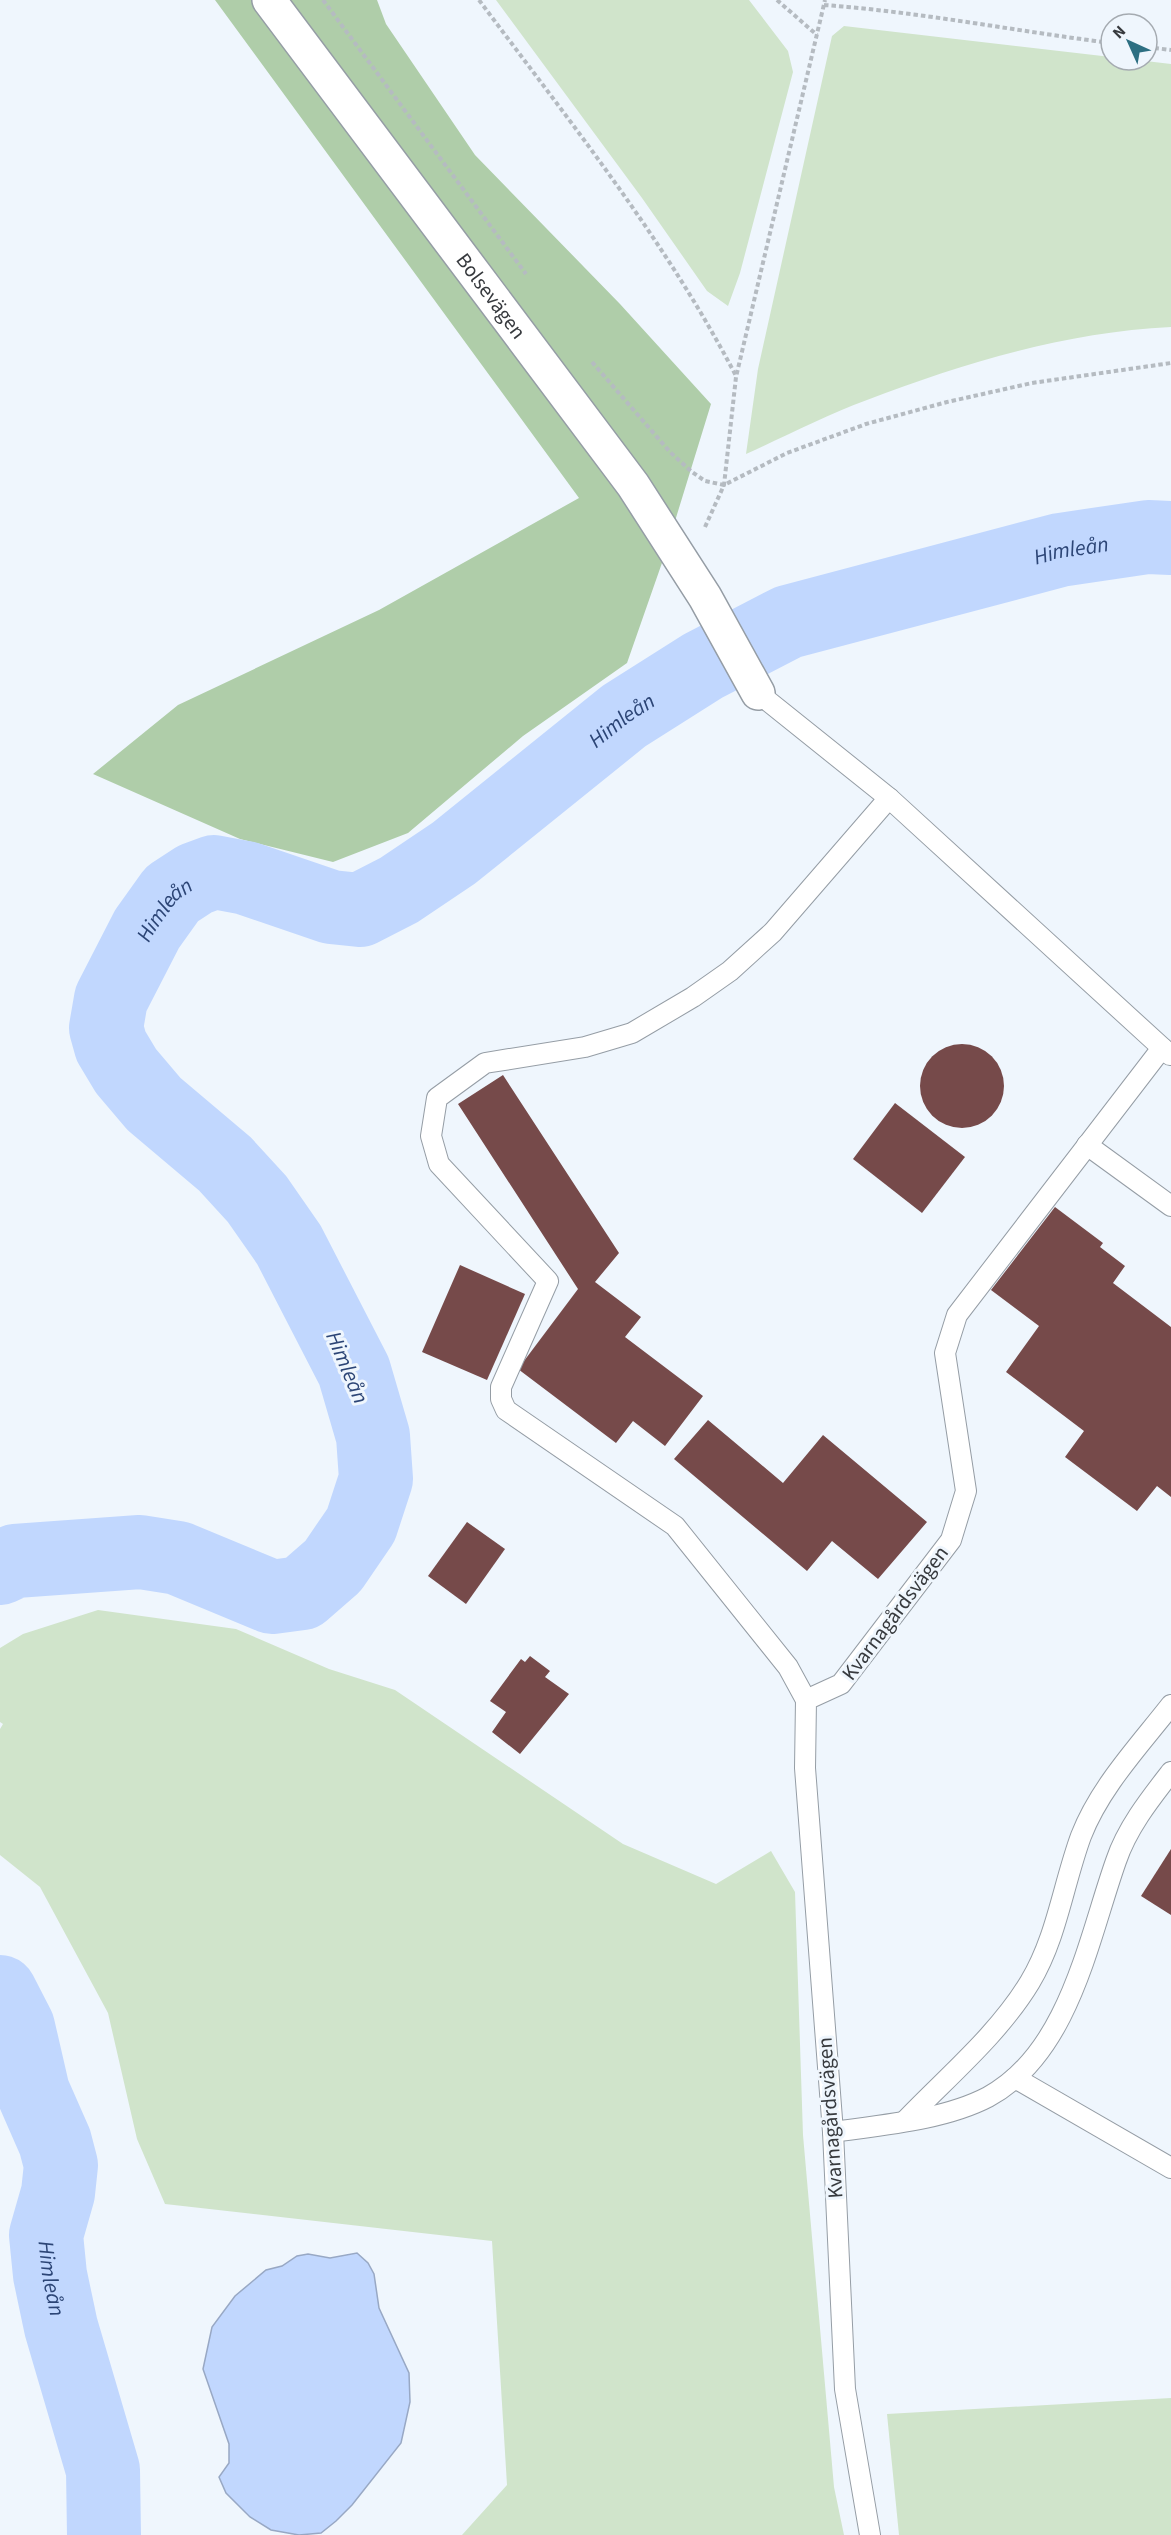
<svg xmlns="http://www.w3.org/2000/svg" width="1171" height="2535" viewBox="0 0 1171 2535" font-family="'Source Sans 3',sans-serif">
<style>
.green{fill:#d0e4cb}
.forest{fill:#afcda9}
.water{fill:#c1d7fe;stroke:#98a8c4;stroke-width:1.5}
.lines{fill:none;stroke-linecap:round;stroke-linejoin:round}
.river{stroke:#c1d7fe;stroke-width:74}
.building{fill:#764a4a}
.service-casing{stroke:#959da5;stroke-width:22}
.minor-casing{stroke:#959da5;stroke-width:36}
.path{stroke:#b5bbc1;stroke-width:4;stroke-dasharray:4.5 3;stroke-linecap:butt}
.service{stroke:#fff;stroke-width:20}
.minor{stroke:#fff;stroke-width:33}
.labels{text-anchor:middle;stroke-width:6;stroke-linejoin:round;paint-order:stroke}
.street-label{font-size:21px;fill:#373a3e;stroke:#eff6fd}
.water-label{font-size:22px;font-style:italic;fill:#2c4576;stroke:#eff6fd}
</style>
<rect width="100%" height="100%" fill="#eff6fd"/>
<g class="green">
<path d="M496 0H749L788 51 793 72 740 273 728 306 707 291 642 198Z"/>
<path d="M844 26 1111 57V60H1137L1171 64V327C1066 332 964 363 867 400 826 415 786 436 746 454L758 369 832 36Z"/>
<path d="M98 1610 236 1629 329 1669 395 1690 623 1844 716 1884 771 1851 795 1892 803 2135 834 2487 844 2535H462L507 2485 492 2241 165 2204 137 2139 108 2013 40 1887 0 1855V1729L3 1724 0 1722V1648L23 1634Z"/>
<path d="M1171 2398V2535H899L887 2414Z"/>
</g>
<path class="forest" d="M215 0H377L386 24 475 155 620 304 711 404 663 560 627 663 523 736 408 833 333 862 240 839 93 774 178 705 379 610 579 498Z"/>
<path class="water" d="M357 2253 368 2263 374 2274 379 2308 409 2373 410 2402 401 2443 352 2505 336 2521 321 2533 299 2535 271 2530 250 2517 226 2493 219 2477 229 2463V2444L203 2369 212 2327 235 2296 266 2270 282 2266 297 2256 308 2254 330 2258Z"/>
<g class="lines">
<g class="river">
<path id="s1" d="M0 1568 15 1561 140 1552 178 1558 272 1597 302 1593 333 1566 361 1525 376 1479 373 1436 354 1371 289 1245 257 1199 225 1164 154 1104 126 1071 111 1046 106 1028 111 999 147 929 172 894 195 879 214 872 246 878 331 907 360 910 399 890 454 853 624 716 703 666 788 622 1060 550 1148 537 1171 538"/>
<path id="s2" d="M0 1992 18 2027 33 2092 55 2142 61 2165 58 2193 46 2235 50 2275 61 2327 103 2470 104 2535"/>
</g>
</g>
<g class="building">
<circle cx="962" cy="1086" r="42"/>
<path d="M503 1075 619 1253 595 1282 641 1317 625 1337 703 1396 665 1446 633 1421 616 1443 518 1369 578 1289 458 1104Z"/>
<path d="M895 1103 965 1157 922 1213 853 1159Z"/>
<path d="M1055 1207 1103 1243 1100 1247 1125 1266 1113 1283 1171 1327V1497L1157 1486 1137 1511 1065 1457 1084 1431 1006 1372 1039 1326 991 1290Z"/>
<path d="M460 1265 525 1294 487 1380 422 1352Z"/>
<path d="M708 1420 783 1483 823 1435 927 1522 878 1579 832 1541 807 1571 674 1459Z"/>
<path d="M467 1522 505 1549 466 1604 428 1576Z"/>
<path d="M530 1656 550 1671 545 1677 569 1694 520 1754 492 1732 506 1712 490 1701 521 1659 525 1662Z"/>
<path d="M1171 1849V1915L1141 1896Z"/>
</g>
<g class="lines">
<g class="service-casing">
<g id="service">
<path d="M758 693 889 798 1170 1055"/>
<path d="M1087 1145 1171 1206"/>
<path d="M806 1700 788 1667 675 1526 506 1410 501 1399V1387L548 1281 439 1164 431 1136 437 1098 485 1063 585 1047 632 1033 693 997 730 971 773 932 889 798"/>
<path d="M1015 2078 1171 2168"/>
<path d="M905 2121C947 2077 998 2035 1030 1982 1057 1937 1063 1885 1081 1836 1100 1787 1139 1746 1171 1705"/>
<path d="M833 2132C882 2125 944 2120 988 2097 1069 2053 1088 1940 1116 1861 1127 1828 1150 1799 1171 1772"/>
<path d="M870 2535 845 2389 833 2132 805 1768 806 1700 841 1684 951 1540 966 1491 945 1353 957 1315 1162 1048"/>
</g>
</g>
<g class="minor-casing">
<g id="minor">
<path id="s3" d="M269 0 633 485 705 597 758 693"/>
</g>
</g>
<g class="path">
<path d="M323 0 526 274"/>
<path d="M479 0C570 122 666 241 736 376"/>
<path d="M777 0 817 35"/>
<path d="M824 5C920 12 1015 31 1111 43"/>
<path d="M1147 47 1171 50"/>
<path d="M592 362 670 452 692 472 705 481 724 485 787 453 866 424 947 402 1032 383 1171 363"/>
<path d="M705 527 724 485 736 377 825 0"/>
</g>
<use href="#service" class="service"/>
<use href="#minor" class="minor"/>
</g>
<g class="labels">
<g class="street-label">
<text dy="7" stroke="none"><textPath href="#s3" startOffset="370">Bolsevägen</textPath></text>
<text transform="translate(895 1613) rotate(-53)" y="7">Kvarnagårdsvägen</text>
<text transform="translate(830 2118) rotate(-94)" y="7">Kvarnagårdsvägen</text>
</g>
<g class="water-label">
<text dy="8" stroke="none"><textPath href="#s1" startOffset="2152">Himleån</textPath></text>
<text dy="8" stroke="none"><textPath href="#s1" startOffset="1666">Himleån</textPath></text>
<text dy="8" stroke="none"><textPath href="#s1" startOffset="1126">Himleån</textPath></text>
<text transform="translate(348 1367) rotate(67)" y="8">Himleån</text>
<text dy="8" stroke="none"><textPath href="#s2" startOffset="300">Himleån</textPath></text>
</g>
</g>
<g transform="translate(1129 42) rotate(315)"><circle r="28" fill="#eff6fd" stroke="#a5abb1" stroke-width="1.5"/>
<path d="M0-4.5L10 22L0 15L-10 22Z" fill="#2d6f82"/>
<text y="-9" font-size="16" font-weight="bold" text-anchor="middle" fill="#373a3e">N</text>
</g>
</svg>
